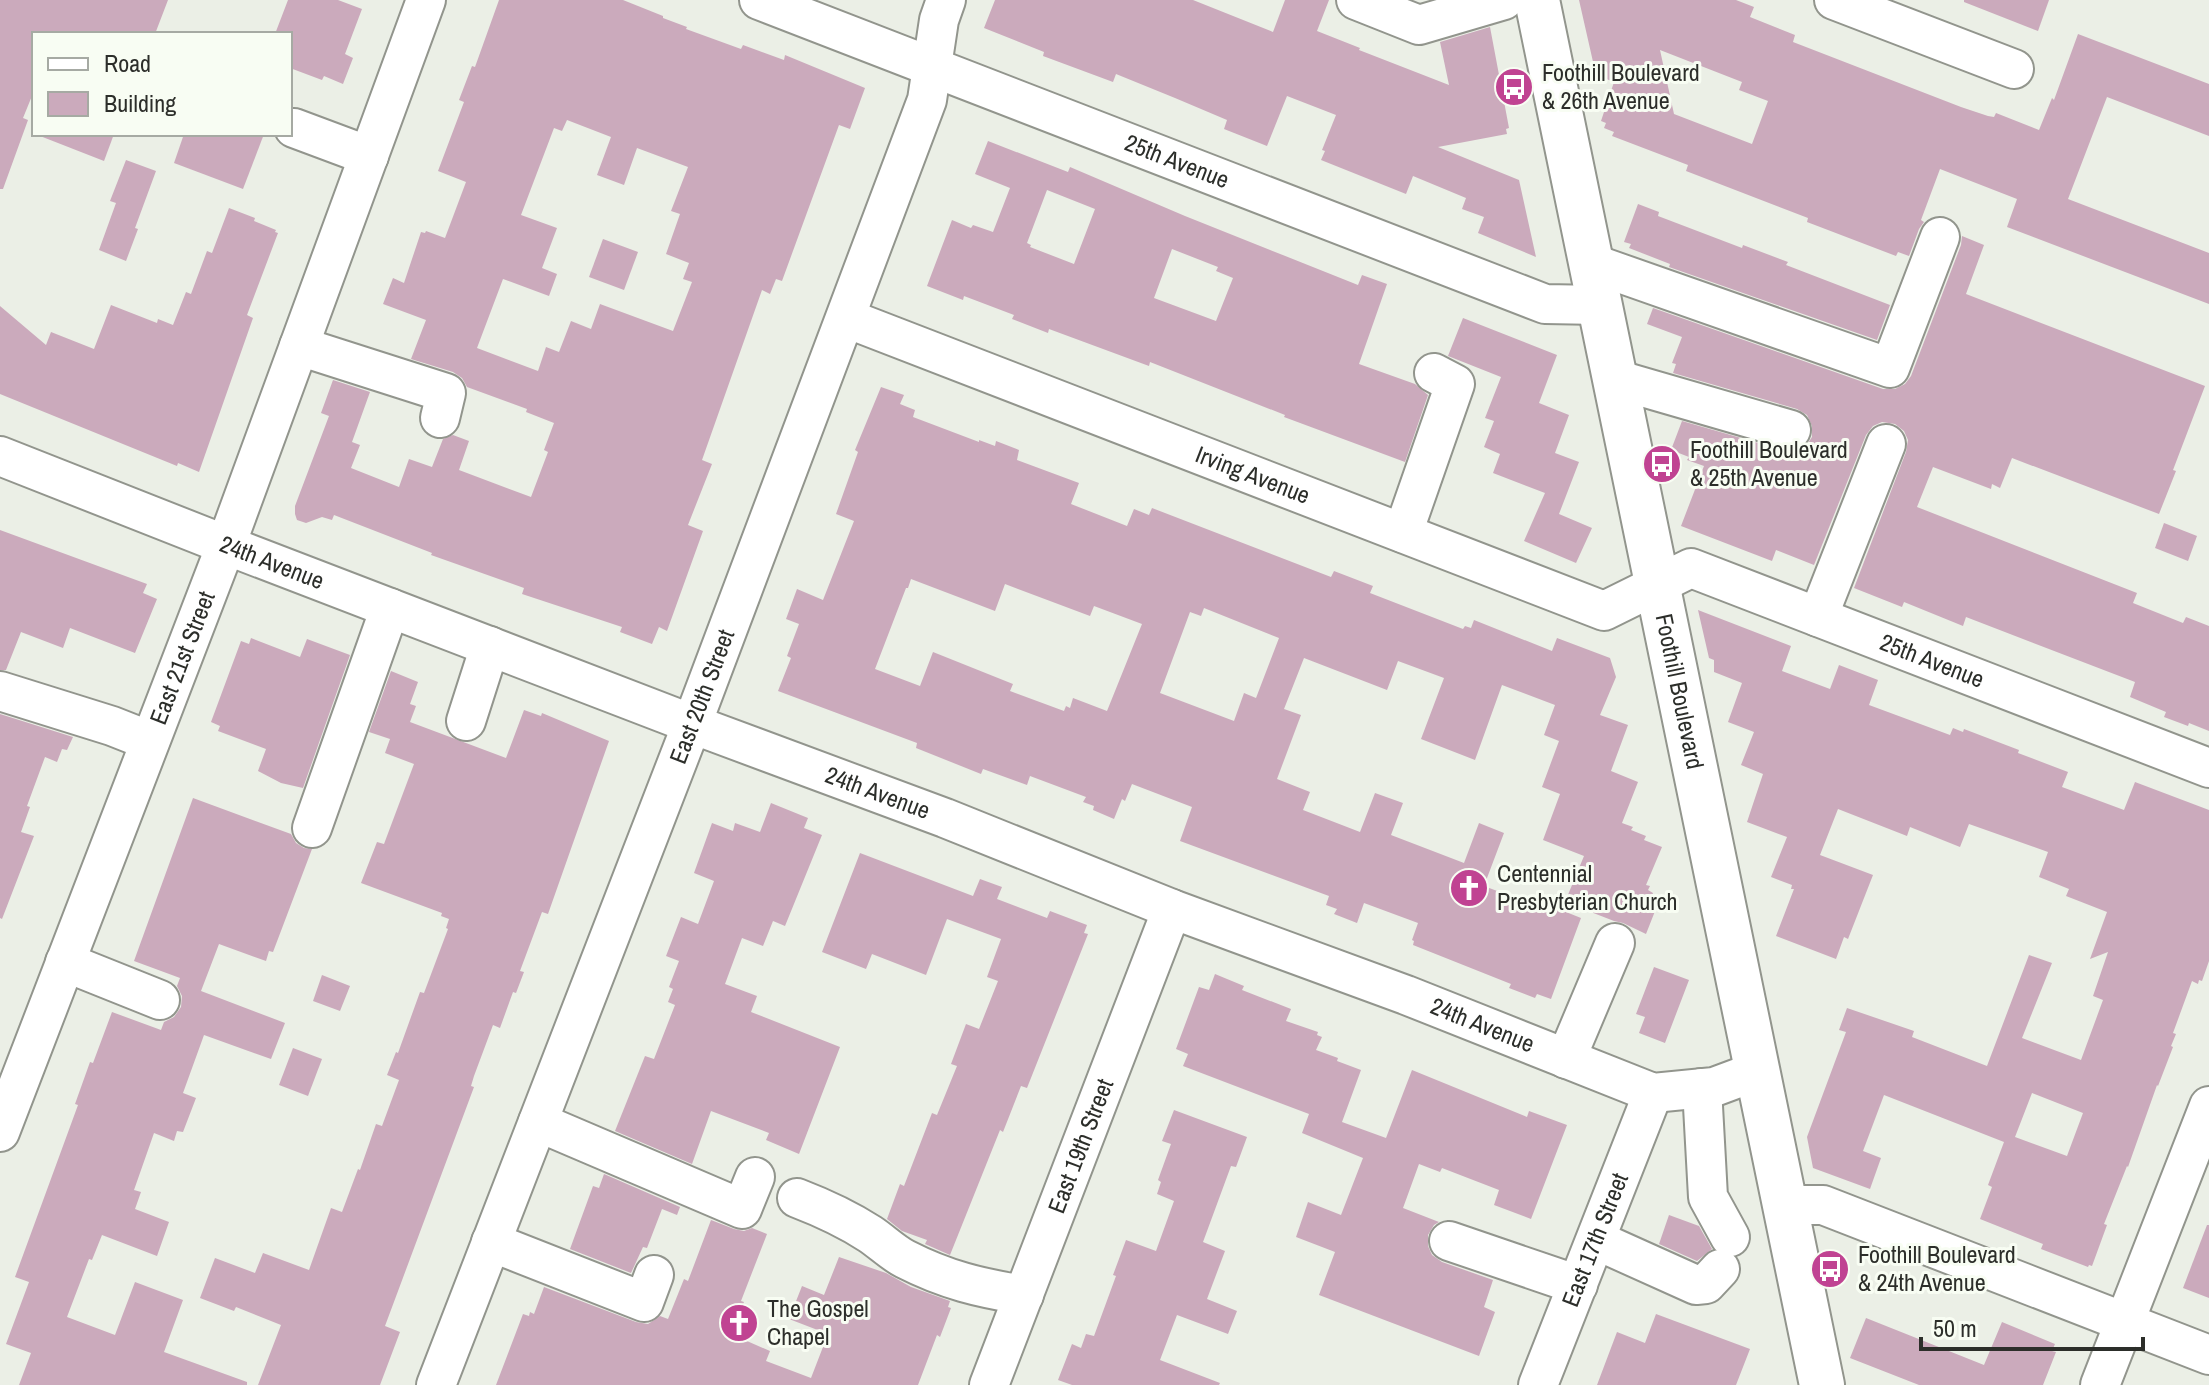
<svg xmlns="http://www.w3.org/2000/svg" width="2209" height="1385" viewBox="0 0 2209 1385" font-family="'Archivo Narrow',sans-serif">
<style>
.building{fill:#cbaabc;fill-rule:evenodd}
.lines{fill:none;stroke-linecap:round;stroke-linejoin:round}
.minor-casing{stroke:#92958d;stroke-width:42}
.major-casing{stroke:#92958d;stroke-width:48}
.minor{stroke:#fff;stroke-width:38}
.major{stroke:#fff;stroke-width:44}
.labels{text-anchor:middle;stroke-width:6;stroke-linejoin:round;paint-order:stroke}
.poi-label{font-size:24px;fill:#2c2e2a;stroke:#f8fdf3;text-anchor:start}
.street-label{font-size:24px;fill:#2c2e2a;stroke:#f8fdf3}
</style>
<rect width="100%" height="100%" fill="#ebefe6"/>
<g class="building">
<path d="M0 0H168L155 34H34V91L23 118 28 120 3 189H0Z"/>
<path d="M288 0H338L362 9 345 54 353 58 343 84 324 76 322 80 290 68V34H275Z"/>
<path d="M499 0H623L663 16V18L687 27 686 29 741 49 743 45 784 60 785 55 865 88 850 129 839 125 782 281 776 279 770 294 762 290 702 460 712 464 688 525 703 531 667 631 659 627 652 644 620 632 622 627 522 594 524 588 431 555 432 553 334 515 332 520 322 517 306 523 297 520 295 514V506L329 416 321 413 333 380 370 392 352 442 360 445 351 468 399 487 409 459 432 467 443 439 453 435 469 441 459 470 531 497 548 452 544 450 554 423 526 412 527 409 467 387 462 378 453 372 411 359 426 320 383 304 393 278 404 283 421 232 425 233 426 231 445 238 466 182 438 171 464 102 459 100 472 66 475 67ZM567 120 611 137 597 175 624 185 637 148 688 167 671 211 680 214 666 254 689 263 683 279 692 282 673 331 600 304 591 329 571 321 559 352 546 347 538 371 477 348 503 279 549 296 557 274 542 268 557 228 521 215 554 128 562 131Z"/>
<path d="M995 0H1193L1273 32 1285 0H1329L1317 31 1360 48 1359 50 1449 85 1440 42 1490 27 1509 128 1506 129 1507 134 1438 147 1519 180 1536 257 1478 233 1484 217 1462 209 1466 198 1413 176 1406 194 1321 160 1325 151 1322 150 1336 115 1287 96 1267 146 1224 129 1227 120 1175 98 1116 74 1113 82 1043 56 1044 52 984 28Z"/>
<path d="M1579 0H1736L1754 7 1750 17 1795 35 1793 42 1961 107 1988 116 1994 117 1996 113 2039 130 2052 98 2054 100 2078 34 2209 84V136L2107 97 2068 199 2209 253V304L2007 227 2017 199 1940 169 1921 220 1924 222 1919 229 1909 256 1898 252 1896 256 1807 222 1808 218 1686 171 1688 165 1612 136 1614 132 1604 128 1606 123 1601 121 1614 82 1596 75ZM1660 50 1742 82 1739 90 1768 101 1752 144 1674 114Z"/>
<path d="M1964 0H2049L2038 31 1964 2Z"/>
<path d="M40 134H114L104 161 40 136Z"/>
<path d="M184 134H264L243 189 174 163Z"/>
<path d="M988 141 1068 172 1070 167 1185 216 1358 285 1362 275 1387 284 1359 364 1415 384 1428 395 1405 462 1284 417 1285 415 1150 362 1149 366 1049 329 1048 333 1012 319 1014 315 964 296 963 300 927 286 952 220 971 228 973 225 993 232 1010 188 975 174ZM1047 190 1095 209 1074 264 1030 247 1031 245 1027 243ZM1172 249 1218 267 1216 271 1233 278 1216 321 1154 298Z"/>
<path d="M126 160 156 171 135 228 138 229 126 261 99 250 116 203 110 201Z"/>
<path d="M1638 204 1659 212 1658 216 1742 248 1743 245 1788 262 1786 265 1890 305 1877 340 1669 267 1670 264 1629 248 1631 244 1624 242Z"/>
<path d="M229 208 255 218 254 221 276 230 275 232 278 233 247 315 253 318 199 472 178 463 177 466 0 394V306L46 345 51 332 94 349 111 305 157 323 158 319 173 325 186 292 191 294 207 251 212 253Z"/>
<path d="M1962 236 1984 245 1966 294 2205 386 2173 470 2176 471 2159 514 2012 458 2000 488 1992 484 1991 489 1933 467 1917 507 2137 593 2133 603 2183 623 2186 617 2209 626V731L2189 723 2188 726 2164 717 2166 712 2130 697 2135 682 1966 617 1963 626 1904 602 1902 607 1854 588 1906 452 1908 440 1904 431 1895 424 1882 422 1873 426 1866 435 1814 565 1776 550 1772 561 1681 526 1704 466 1687 460 1689 457 1671 450 1682 421 1786 451H1797L1806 446 1812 437V426L1807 415 1797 409 1673 373 1676 364 1672 363 1682 337 1647 324 1653 308 1883 389H1895L1905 384 1911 376 1961 245Z"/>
<path d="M603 239 638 252 624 290 589 277Z"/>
<path d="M1463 318 1557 355 1539 403 1569 415 1555 453 1579 462 1559 514 1592 528 1576 563 1524 541 1545 493 1493 473 1500 454 1484 447 1494 421 1485 418 1501 377 1448 356Z"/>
<path d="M881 387 904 395 900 404 915 410 913 417 979 442V440L995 446 996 441 1019 450 1017 460 1079 483 1071 504 1127 526 1134 509 1149 515 1152 508 1331 577 1334 571 1373 586 1370 593 1463 629 1465 626 1471 628 1474 620 1552 651 1557 638 1610 658 1616 677 1600 715 1628 725 1611 771 1638 782 1622 823 1633 827 1631 830 1646 836 1644 840 1662 847 1646 885 1650 886 1648 890 1653 893 1651 899 1659 901 1646 934 1623 923 1614 921 1565 902 1584 856 1543 840 1560 794 1542 787 1559 741 1544 735 1555 705 1502 685 1475 760 1421 739 1444 678 1398 661 1387 690 1304 658 1284 709 1301 715 1277 779 1310 792 1303 810 1360 832 1375 793 1403 803 1391 835 1464 863 1479 823 1504 833 1484 886 1550 911 1551 906 1581 918 1551 999 1537 994 1535 998 1509 988 1511 984 1413 945 1414 941 1412 940 1418 923 1364 903 1357 923 1334 914 1337 909 1326 905 1329 896 1180 841 1192 807 1132 784 1125 801 1122 799 1114 819 1093 810 1094 806 1083 802 1086 797 1030 776 1027 785 983 769 981 774 916 748 917 743 778 691 791 658 787 656 799 624 786 619 797 589 823 600 854 521 836 514 858 452 855 450ZM911 579 995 611 1005 584 1090 616 1094 606 1142 624 1107 711 1073 698 1070 708 1066 706 1064 711 1010 691 1013 684 933 652 920 686 875 669 906 588H908ZM1204 608 1279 638 1256 698 1244 693 1234 721 1160 693 1190 612 1201 616Z"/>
<path d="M2164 523 2197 536 2188 561 2155 548Z"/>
<path d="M0 530 147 584 143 593 157 599 135 653 70 628 63 648 21 632 6 670H0Z"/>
<path d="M1698 610 1791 646 1782 671 1830 689 1839 665 1878 680 1869 705 1950 735 1953 728 1963 732 1964 729 2019 750 2018 753 2068 772 2062 787 2124 810 2135 782 2209 810V961L2202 981 2199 980 2198 984 2192 981 2173 1033 2176 1034 2171 1046 2173 1047 2158 1086 2157 1085 2128 1167 2127 1166 2104 1224 2107 1225 2092 1266 2089 1265 2088 1267 2041 1249 2043 1244 1980 1219 1992 1187 1988 1185 2004 1142 1884 1095 1863 1151 1881 1158 1870 1189 1813 1168 1807 1137 1846 1032 1839 1030 1847 1008 1914 1031 1912 1037 1987 1066 2029 955 2052 963 2022 1038 2081 1060 2103 1000 2093 996 2108 952 2090 959 2107 912 2066 896 2069 889 2039 877 2048 852 1969 824 1960 847 1910 827 1907 836 1838 809 1820 855 1873 875 1848 939 1844 937 1836 959 1776 936 1794 889H1791L1792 885 1771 877 1787 837 1747 822 1763 774 1741 765 1754 732 1728 722 1742 683 1714 672V660L1709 658ZM2032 1093 2083 1113 2067 1156 2015 1137Z"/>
<path d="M251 638 300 657 307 639 350 655 303 788 281 783 258 771 266 749 218 731 220 726 211 722 241 641 249 644Z"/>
<path d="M391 671 418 682 410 704 416 706 410 722 506 758 524 710 541 716 542 713 609 741 548 914 542 912 520 971 524 972 516 993 513 992 500 1028 493 1025 474 1076 471 1086 474 1087 385 1326 400 1332 380 1385H258L281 1325 236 1307 234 1311 200 1298 215 1258 255 1273 263 1253 309 1270 331 1208 342 1212 358 1169 360 1170 376 1124 382 1126 399 1080 387 1075 396 1052 398 1053 420 992 424 993 448 929 446 928 449 919 441 916 442 913 361 883 377 842 384 844 414 764 385 753 390 739 369 732Z"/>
<path d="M0 714 73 737 67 750 62 749 57 762 45 757 27 806 30 807 21 832 34 836 2 919 0 918Z"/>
<path d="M193 798 291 834 296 843 304 848 312 849 273 952 269 951 266 961 219 944 201 991 285 1023 271 1059 204 1035 183 1093 196 1098 183 1132 177 1131 174 1141 154 1133 134 1190 141 1192 135 1209 169 1222 157 1256 102 1235 92 1260 89 1259 67 1317 115 1335 135 1282 183 1300 164 1352 247 1382V1385H19L31 1353 6 1344 29 1282 15 1277 78 1105 75 1104 90 1062 93 1063 112 1012 161 1030 164 1022 174 1017 181 1007 182 996 177 986 180 978 134 961Z"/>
<path d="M771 803 808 818 804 828 822 835 785 926 773 921 763 946 742 938 725 984 757 996 751 1012 840 1047 799 1154 766 1140 769 1133 711 1111 692 1164 615 1131 645 1056 654 1059 675 1005 668 1002 673 989 669 987 679 961 666 956 681 917 698 924 714 881 694 873 712 823 733 831 735 823 760 832Z"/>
<path d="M860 853 973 896 980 879 1002 887 997 899 1047 918 1050 911 1087 925 1084 933 1088 934 1027 1088 1021 1086 1003 1132 1000 1130 950 1255 925 1244 927 1240 902 1231 887 1219 900 1184 904 1186 932 1113 937 1115 957 1066 951 1064 966 1024 979 1029 998 981 987 977 1001 939 947 919 926 975 872 954 866 969 822 952Z"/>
<path d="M1654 967 1689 980 1665 1043 1639 1033 1645 1017 1636 1014Z"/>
<path d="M1215 974 1244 986 1242 990 1291 1009 1286 1021 1318 1032 1317 1035 1322 1037 1316 1050 1338 1058 1337 1061 1361 1070 1342 1122 1386 1138 1412 1070 1527 1117 1529 1111 1567 1125 1531 1219 1494 1205 1499 1190 1442 1168 1440 1172 1419 1164 1403 1208 1439 1222 1434 1225 1428 1235V1246L1432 1255 1442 1262 1493 1280 1484 1307 1495 1312 1479 1356 1319 1295 1335 1252 1296 1237 1308 1202 1341 1215 1363 1158 1302 1133 1309 1114 1183 1066 1188 1054 1176 1049 1199 987 1209 990Z"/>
<path d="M322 975 350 986 340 1011 313 1001Z"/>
<path d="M293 1048 322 1059 308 1096 279 1085Z"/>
<path d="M1174 1110 1247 1137 1236 1167 1231 1166 1203 1242 1225 1251 1207 1299 1237 1311 1228 1334 1177 1315 1160 1360 1220 1383 1219 1385H1072L1058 1380 1072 1344 1081 1348 1086 1334 1094 1336 1116 1276 1113 1275 1126 1240 1156 1251 1174 1201 1157 1194 1161 1182 1158 1180 1171 1144 1162 1141Z"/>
<path d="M604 1174 680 1207 677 1215 662 1209 647 1248 643 1247 631 1273 570 1249 593 1186 599 1188Z"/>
<path d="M1669 1215 1699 1226 1712 1249 1697 1261 1659 1244Z"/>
<path d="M711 1220 734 1229 744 1231 752 1228 767 1234 741 1301 744 1302 731 1334 770 1351 766 1361 811 1378 828 1334 789 1319 802 1286 824 1295 839 1257 886 1273 911 1287 950 1301 948 1307 951 1308 940 1337 937 1335 918 1385H496L523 1314 529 1316 530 1312 534 1314 544 1287 636 1322 648 1324 660 1316 668 1319 684 1279 688 1281Z"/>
<path d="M2207 1225H2209V1298L2183 1288Z"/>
<path d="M1656 1314 1750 1349 1736 1385H1597L1617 1332 1645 1343Z"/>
<path d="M1866 1318 1984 1365 2002 1322 2055 1344 2052 1351 2056 1352 2043 1385H1919L1850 1358Z"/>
</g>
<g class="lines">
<g class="minor-casing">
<g id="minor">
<path id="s1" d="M759 0 1545 304 1600 305"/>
<path d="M1356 0 1419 25 1504 0"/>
<path d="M1834 0 2014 69"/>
<path d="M294 128 369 156"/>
<path d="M1591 263 1890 368 1940 237"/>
<path id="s2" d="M846 318 1604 611 1691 568 2209 768"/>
<path d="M299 346 446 393 440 418"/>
<path d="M1615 379 1791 430"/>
<path id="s3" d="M0 456 226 545 692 724 945 818 1172 909 1406 995 1653 1093 1714 1087 1757 1071"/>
<path d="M1403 533 1455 384 1434 373"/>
<path d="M1818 617 1886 444"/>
<path d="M0 691 112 726 150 741"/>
<path d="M466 721 490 646"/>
<path d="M312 828 390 608"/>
<path d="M65 962 160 1000"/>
<path d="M1566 1059 1615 943"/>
<path d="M1702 1088 1708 1197 1730 1237"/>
<path d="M538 1122 742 1209 755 1177"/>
<path id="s4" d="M0 1132 226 545 426 0"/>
<path d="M797 1198C823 1208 847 1219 870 1234 882 1242 893 1253 905 1259 946 1280 980 1288 1024 1295"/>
<path d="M1786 1205H1823L2209 1355"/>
<path d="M1596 1240 1696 1285 1706 1284 1720 1269"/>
<path d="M1449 1241 1578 1285"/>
<path d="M491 1242 644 1302 654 1275"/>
<path id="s5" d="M436 1385 692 724 927 100 939 20 946 0"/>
<path id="s6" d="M989 1385 1172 909"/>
<path id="s7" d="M1538 1385 1653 1093"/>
<path d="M2100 1385 2209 1106"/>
</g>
</g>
<g class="major-casing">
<g id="major">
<path id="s8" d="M1537 0 1822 1385"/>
</g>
</g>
<use href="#minor" class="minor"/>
<use href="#major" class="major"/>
</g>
<defs>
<g id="bus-disc" transform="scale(2)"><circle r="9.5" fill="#c04392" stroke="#f8fdf3"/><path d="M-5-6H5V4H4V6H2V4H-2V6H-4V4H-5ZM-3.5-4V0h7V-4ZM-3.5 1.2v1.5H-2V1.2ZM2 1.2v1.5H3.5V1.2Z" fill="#fff"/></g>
<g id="church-disc" transform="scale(2)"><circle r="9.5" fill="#c04392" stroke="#f8fdf3"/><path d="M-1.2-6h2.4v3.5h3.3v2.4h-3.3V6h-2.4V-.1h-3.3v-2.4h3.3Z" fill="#fff"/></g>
</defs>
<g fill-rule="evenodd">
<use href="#bus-disc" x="1514" y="87"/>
<use href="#bus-disc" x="1662" y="464"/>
<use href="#church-disc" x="1469" y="888"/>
<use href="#bus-disc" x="1830" y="1269"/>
<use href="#church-disc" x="739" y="1323"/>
</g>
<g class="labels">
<g class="poi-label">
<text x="1542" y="81">Foothill Boulevard<tspan x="1542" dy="28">&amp; 26th Avenue</tspan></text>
<text x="1690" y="458">Foothill Boulevard<tspan x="1690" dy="28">&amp; 25th Avenue</tspan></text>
<text x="1497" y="882">Centennial<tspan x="1497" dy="28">Presbyterian Church</tspan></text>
<text x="1858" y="1263">Foothill Boulevard<tspan x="1858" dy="28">&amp; 24th Avenue</tspan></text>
<text x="767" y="1317">The Gospel<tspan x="767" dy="28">Chapel</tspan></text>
</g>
<g class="street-label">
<text dy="8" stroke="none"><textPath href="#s1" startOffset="448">25th Avenue</textPath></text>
<text dy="8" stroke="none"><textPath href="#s2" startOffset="436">Irving Avenue</textPath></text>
<text dy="8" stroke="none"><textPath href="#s3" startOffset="292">24th Avenue</textPath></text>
<text dy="8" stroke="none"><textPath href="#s4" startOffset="508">East 21st Street</textPath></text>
<text dy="8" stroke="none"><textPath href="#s2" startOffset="1168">25th Avenue</textPath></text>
<text dy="8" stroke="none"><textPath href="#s8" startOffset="706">Foothill Boulevard</textPath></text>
<text dy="8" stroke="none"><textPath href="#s5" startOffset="738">East 20th Street</textPath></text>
<text dy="8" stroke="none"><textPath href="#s3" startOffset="940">24th Avenue</textPath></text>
<text dy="8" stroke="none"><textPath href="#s3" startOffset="1588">24th Avenue</textPath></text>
<text dy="8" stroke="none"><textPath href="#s6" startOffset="256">East 19th Street</textPath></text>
<text dy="8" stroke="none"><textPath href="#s7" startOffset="156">East 17th Street</textPath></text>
</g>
</g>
<rect x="32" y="32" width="260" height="104" fill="#f8fdf3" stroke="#a6aaa3" stroke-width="2"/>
<rect x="48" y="58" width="40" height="12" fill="#ffffff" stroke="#a6aaa3" stroke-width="2"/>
<text x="104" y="72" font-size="24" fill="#2c2e2a">Road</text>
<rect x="48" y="92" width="40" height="24" fill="#cbaabc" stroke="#a6aaa3" stroke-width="2"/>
<text x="104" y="112" font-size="24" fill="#2c2e2a">Building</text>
<path d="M1921 1337v12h222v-12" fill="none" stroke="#2c2e2a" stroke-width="4"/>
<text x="1933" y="1337" font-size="24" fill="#2c2e2a" stroke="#f8fdf3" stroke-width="6" paint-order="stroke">50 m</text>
</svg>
